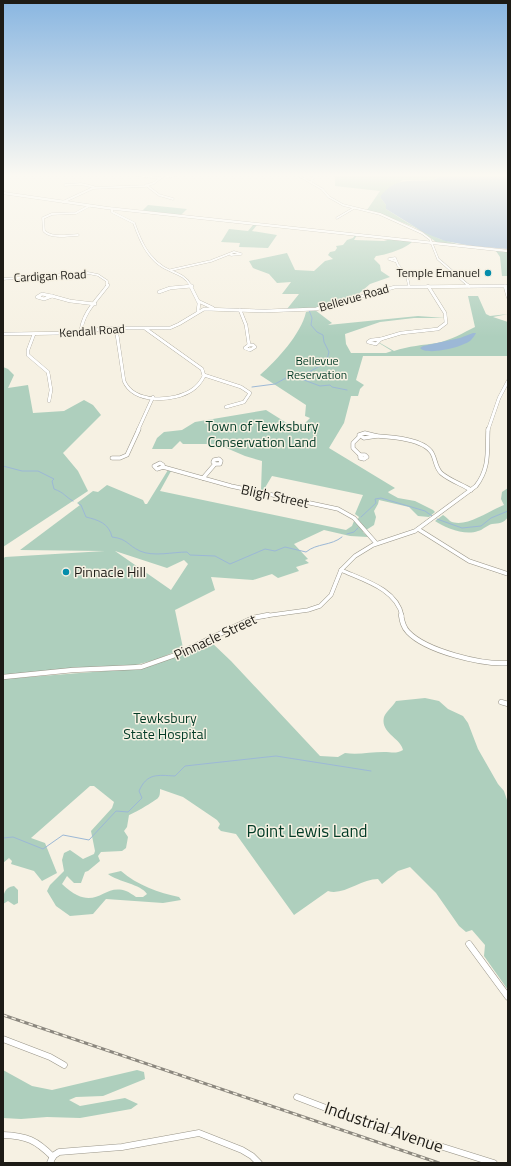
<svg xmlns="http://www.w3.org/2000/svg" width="511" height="1166" viewBox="0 0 511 1166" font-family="'Titillium Web',sans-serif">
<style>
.green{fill:#aecfbd;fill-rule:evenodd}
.water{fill:#9cb8d6}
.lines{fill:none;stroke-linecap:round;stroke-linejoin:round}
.stream{stroke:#9cb8d6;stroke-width:1}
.minor-far4-casing{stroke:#999588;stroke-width:2.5}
.minor-far3-casing{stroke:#999588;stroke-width:3.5}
.minor-far2-casing{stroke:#999588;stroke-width:4.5}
.minor-far1-casing{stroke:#999588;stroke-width:5.5}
.minor-casing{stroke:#999588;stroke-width:7}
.major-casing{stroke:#999588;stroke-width:3}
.minor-far4{stroke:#fff;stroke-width:2}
.minor-far3{stroke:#fff;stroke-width:3}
.minor-far2{stroke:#fff;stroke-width:3.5}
.minor-far1{stroke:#fff;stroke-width:4.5}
.minor{stroke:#fff;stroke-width:6}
.major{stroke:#fff;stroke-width:2.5}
.rail-casing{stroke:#8c887f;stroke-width:3}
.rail{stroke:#f6f1e3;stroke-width:1.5;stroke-dasharray:4.5;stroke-linecap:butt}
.poi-dot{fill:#058dab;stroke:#f6f1e3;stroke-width:1.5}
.labels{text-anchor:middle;stroke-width:3;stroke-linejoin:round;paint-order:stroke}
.far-poi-label{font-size:12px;fill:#1d1b16;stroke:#f6f1e3;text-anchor:end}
.far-street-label{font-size:12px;fill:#1d1b16;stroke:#f6f1e3}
.far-park-label{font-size:12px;fill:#033b26;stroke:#f6f1e3}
.park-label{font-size:14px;fill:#033b26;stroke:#f6f1e3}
.street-label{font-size:14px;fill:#1d1b16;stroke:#f6f1e3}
.poi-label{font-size:14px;fill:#1d1b16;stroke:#f6f1e3;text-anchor:start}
.near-park-label{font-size:17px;fill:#033b26;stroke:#f6f1e3}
.near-street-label{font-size:17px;fill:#1d1b16;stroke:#f6f1e3}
</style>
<rect width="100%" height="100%" fill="#f6f1e3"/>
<g class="green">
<path d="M335 174H442L434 180H403L380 197 386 205V209L408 223 440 239 457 244 508 250 436 242 424 233 414 227 381 214 367 210 380 191 335 186Z"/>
<path d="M148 205 187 209 181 215 142 211Z"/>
<path d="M253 225H257L252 231 277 235 268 248 239 247 240 243 221 242 229 229 248 231Z"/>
<path d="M355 235H357L354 240 384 241 391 239 412 242C405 249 385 255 376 256L374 259 380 265 381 271 390 277 370 284 355 297 316 309H287L299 294H282L291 282 277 283 269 274 253 268 249 261 287 253 295 270 314 271 325 261 333 259 328 255 330 252 335 251 337 248 336 246 343 245 347 240 353 238Z"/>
<path d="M496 251 508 252V276H502L500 257Z"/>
<path d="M468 296H478L486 314 490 316 508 314 493 317 508 322V356H363L356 380 364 385 360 389 358 396H351L344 423 329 448 395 488 388 492 389 493 398 498 415 501 433 510 435 512 429 517 418 516 409 507 379 500 378 504 374 511 376 517 374 525 363 532 368 537 350 536 324 530 294 544 308 559 305 560 309 563 296 567 299 571 278 578 272 574 253 580 211 577 215 590 175 610 183 648 158 659 132 666 3 676V559L5 557 105 551 20 550 80 505 77 503 93 491 98 492 107 485 143 500 145 504H147L168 470 171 471 160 491 346 530 352 526 354 521 356 522 359 517 355 514 363 495 272 476 263 491 261 490 262 461 245 456 217 444H183L180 441 172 449H152L157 438 164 432 182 430 195 422 266 410 298 430 310 418 305 416 306 405 260 375C277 360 301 334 306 312L315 310 332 323 328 325 418 316 445 318H414L380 322 345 334 346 344 351 353H386L392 351 379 343H380L394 351C409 346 423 345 437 343 451 340 463 333 475 327ZM115 551 167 568 184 560 188 564 171 590Z"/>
<path d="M3 367 8 369 14 375 8 388 28 385 33 413 64 411 84 400 93 405 101 415 63 453 78 471 88 491 3 547Z"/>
<path d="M508 488V517C503 524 499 523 492 524 487 525 483 530 478 531 465 536 445 528 435 521L443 515C446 517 448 519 450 521 465 529 490 510 504 505L501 499 502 492Z"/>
<path d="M210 641 231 661 320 756 338 757 345 753C358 755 370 752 384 752 392 752 396 754 403 750 401 738 380 733 384 717 386 712 393 706 396 701L425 698 439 701 448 709 463 716 468 723 478 749 498 784 504 791 508 803V990L484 956 485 945 472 930 466 932 459 926 436 893 410 867 398 871 382 884 378 879C361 879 343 896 328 891L294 915 236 834 221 831 218 828 220 824 217 820 183 797 160 789C160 793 160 796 158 798 155 801 133 814 129 815L127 827 124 831 128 837 126 848 122 851 101 852 98 856 100 861 88 871 85 872 81 883H74L67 876 62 884C96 916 102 882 126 891 129 892 133 895 136 897H143L147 894C141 884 118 882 108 874L121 871C137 885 159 893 179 897L181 900 163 903 106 899 93 914 70 916 56 906 47 891 50 885 64 871 62 860 64 853 70 850 83 859 94 854 95 851 91 831 112 808 114 802 94 786H90L31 838 45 843 57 873 42 881 34 871 11 864 12 861 9 858 3 863V679L131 669 154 665Z"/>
<path d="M14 886 18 890V903L14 905 8 901 3 904C3 895 4 887 14 886Z"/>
<path d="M3 1070 32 1086 52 1090 137 1070 144 1072 145 1079 103 1096 76 1097 69 1100 80 1106 125 1098 138 1104 131 1109 80 1118 47 1117 21 1119 3 1118Z"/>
</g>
<g class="water">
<path d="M442 174H508V249L472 246 445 241 425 233 386 209V205L380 197C396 176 410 182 433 180L437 178Z"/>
<path d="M473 333H476C475 335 473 338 471 340 464 347 427 356 420 348L423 346 460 338Z"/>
</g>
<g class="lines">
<g class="stream">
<path d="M296 377 294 376 295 374 309 372 329 361 327 359 329 352 324 342 323 335 317 332 311 325 312 318 309 310"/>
<path d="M252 387 275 384 286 378 296 377 320 386 330 385 332 387 347 390"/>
<path d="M3 466 22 471H38L54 479 52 481 54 489C65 493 64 496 73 501"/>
<path d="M508 493V497"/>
<path d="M79 504 81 505 86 517C98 520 109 523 112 537 128 539 127 545 140 551 153 557 173 552 187 552L190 555 215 556 230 564 265 549 275 551 285 547 306 552C317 543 331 546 342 537"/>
<path d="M361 517 376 503 375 499 381 498 425 511 432 516"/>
<path d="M437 519 462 528 481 526 491 518 508 511"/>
<path d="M347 534 354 532 358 528"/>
<path d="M3 838 13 837 43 849 63 835 89 840 116 811 128 812 142 798 139 791C147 773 157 775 175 776L185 766 276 756 371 771"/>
</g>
<g class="minor-far4-casing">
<g id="minor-far4">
<path d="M127 174 160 178"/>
<path d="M296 174 322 189 329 197 343 205 380 214 422 233 430 239 438 259 469 286"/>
<path d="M166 177 183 174"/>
<path d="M311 182 315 174"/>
<path d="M65 185 81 184 94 187"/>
<path d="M146 185 159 195 173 199"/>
<path d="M63 202 93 188 145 186 154 183 163 176 169 174"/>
<path d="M112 209V212L134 223C140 240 147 257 163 267 173 273 185 274 191 286"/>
<path d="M337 218 354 208"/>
<path d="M78 235C68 235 52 239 44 231L43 218 52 214 76 213 89 206"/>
<path d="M395 261 389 259 395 258 398 265 407 276 409 286"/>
<path d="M171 270 211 261 234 252 241 254 231 255"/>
<path d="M3 279 88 273 98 275 107 281V286"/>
</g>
</g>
<g class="minor-far3-casing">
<g id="minor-far3">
<path d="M190 285 199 303 198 311"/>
<path d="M467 285 469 286"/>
<path d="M505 286 508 297"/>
<path d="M159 292 170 288 192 286"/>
<path d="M42 294 52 296 44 299 37 297Z"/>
<path d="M52 296 70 301 95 304"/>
<path d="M198 301 213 308"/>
<path d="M240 310 246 325 249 345"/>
<path d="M116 328 124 381C134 404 174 402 192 390 198 386 201 382 204 376L202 369 146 329"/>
<path d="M81 332C82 313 98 299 108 285"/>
<path d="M3 334 71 333 110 328H170L179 324 204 309 265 311 316 309 395 287 508 286"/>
<path d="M34 334 28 350V355L48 372 51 390 49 401"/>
<path d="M381 339 376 344 368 342 371 340Z"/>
<path d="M381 339 401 333 438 329 446 323 445 313 428 286"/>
<path d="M249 345H253L255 347 250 350 245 348Z"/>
<path d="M204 375 241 387 250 393 244 402 226 407"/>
<path d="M138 430 153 397"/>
<path d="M488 430 499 398 508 381"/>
</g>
</g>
<g class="minor-far2-casing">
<g id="minor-far2">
<path d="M365 433 377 436 364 438 359 435Z"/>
<path d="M377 436C392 437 424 439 432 453 436 460 435 467 441 473 449 480 461 484 471 490"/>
<path d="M359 437 353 443V448L360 455"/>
<path d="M360 455H365L367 457 364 459 360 458Z"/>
<path d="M112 458H120L127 455 139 429"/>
<path d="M219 459 221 461 220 464H215L213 462 214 460Z"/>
<path d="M160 463 163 465V467L157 469 154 466Z"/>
<path d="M163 467 231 486 338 509 354 518 376 543"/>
<path d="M203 478 215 464"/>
<path d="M418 529 469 561 508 574"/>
<path d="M341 570C363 580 397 589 402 616"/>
<path d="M264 616 308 610 320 606 331 595 341 570 355 556 373 545 415 531 476 486C490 468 487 451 488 429"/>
</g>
</g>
<g class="minor-far1-casing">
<g id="minor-far1">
<path d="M401 615C402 621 403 627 408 632 426 651 482 665 508 663"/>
<path d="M3 677 73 670 141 667 178 654 253 618 268 615"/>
<path d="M501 702 508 704"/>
</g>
</g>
<g class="minor-casing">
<g id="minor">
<path d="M469 944 508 997"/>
<path d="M3 1039 50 1057 64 1065"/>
<path d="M297 1097 360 1121 494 1163"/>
<path d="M3 1135C27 1136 36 1140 53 1157"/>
<path d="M50 1163 53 1156 59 1152 122 1147 199 1133 242 1150 252 1156 259 1163"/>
</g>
</g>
<g class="major-casing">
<path id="major" d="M3 193 107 208 508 251"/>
</g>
<use href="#minor-far4" class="minor-far4"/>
<use href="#minor-far3" class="minor-far3"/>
<use href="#minor-far2" class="minor-far2"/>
<use href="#minor-far1" class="minor-far1"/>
<use href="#minor" class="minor"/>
<use href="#major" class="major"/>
<g class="rail-casing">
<path id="rail" d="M3 1015 439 1163"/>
</g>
<use href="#rail" class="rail"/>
</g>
<linearGradient id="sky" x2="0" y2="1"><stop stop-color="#89b6e1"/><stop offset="0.52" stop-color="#fbf9f2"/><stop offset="1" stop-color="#fbf9f2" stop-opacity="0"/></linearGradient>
<rect width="511" height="337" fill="url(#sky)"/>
<g class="poi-dot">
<circle cx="488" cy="273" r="4"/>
<circle cx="66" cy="572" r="4"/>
</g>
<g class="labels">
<g class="far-poi-label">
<text x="480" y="277">Temple Emanuel</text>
</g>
<g class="far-street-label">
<text transform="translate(50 276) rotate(-3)" y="4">Cardigan Road</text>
<text transform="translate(354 298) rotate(-16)" y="4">Bellevue Road</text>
<text transform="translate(92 331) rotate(-4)" y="4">Kendall Road</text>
</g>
<g class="far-park-label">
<text x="317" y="365">Bellevue<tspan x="317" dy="14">Reservation</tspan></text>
</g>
<g class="park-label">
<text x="262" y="431">Town of Tewksbury<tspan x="262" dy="16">Conservation Land</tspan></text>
<text x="165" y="723">Tewksbury<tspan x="165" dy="16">State Hospital</tspan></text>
</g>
<g class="street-label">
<text transform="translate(275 496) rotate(12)" y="5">Bligh Street</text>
<text transform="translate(215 637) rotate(-25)" y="5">Pinnacle Street</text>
</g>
<g class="poi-label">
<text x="74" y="577">Pinnacle Hill</text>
</g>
<g class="near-park-label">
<text x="307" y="837">Point Lewis Land</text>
</g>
<g class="near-street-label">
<text transform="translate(384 1127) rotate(19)" y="6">Industrial Avenue</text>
</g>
</g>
<rect width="511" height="1166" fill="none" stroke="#1d1b16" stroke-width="8"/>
</svg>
